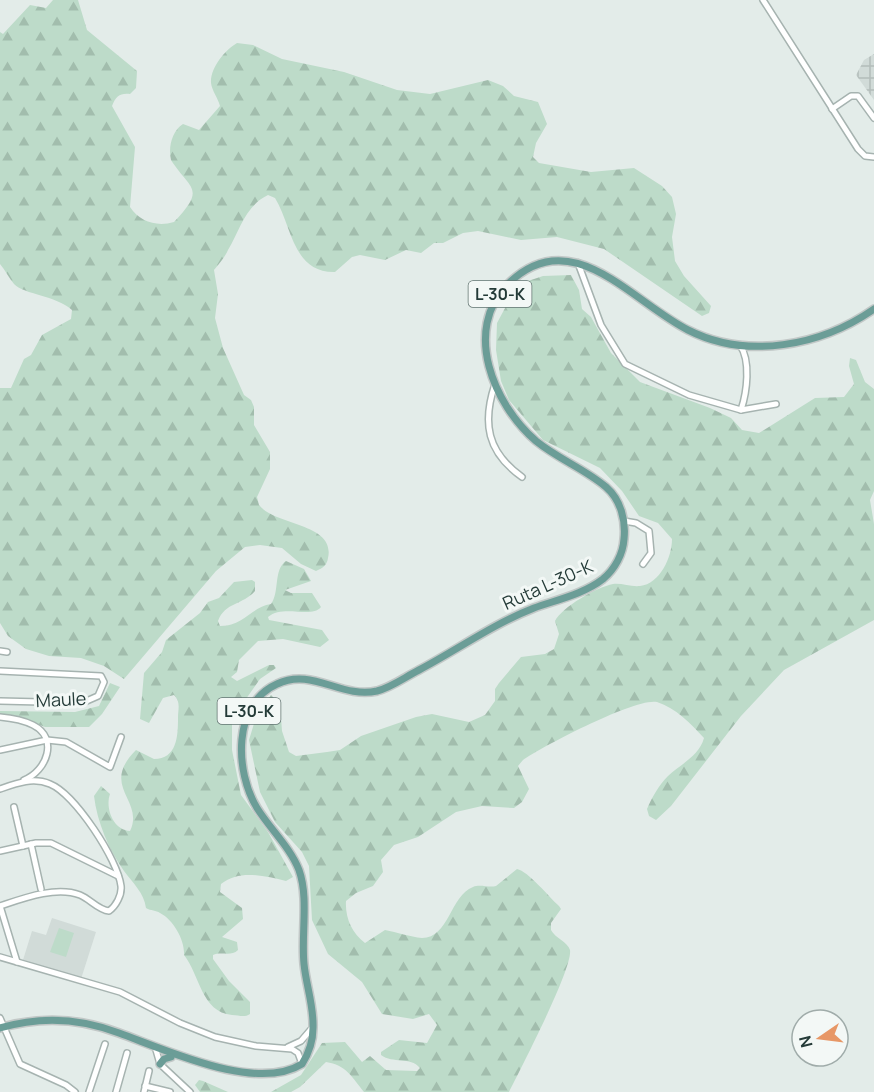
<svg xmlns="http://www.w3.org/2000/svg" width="874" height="1092" viewBox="0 0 874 1092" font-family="Manrope,sans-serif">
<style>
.built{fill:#d1dbd8}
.industrial{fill:url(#industrial-grid)}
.grass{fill:#bddbc9}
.forest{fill:url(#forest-firs)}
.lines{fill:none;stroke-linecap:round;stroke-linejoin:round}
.minor-casing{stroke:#a6b3b0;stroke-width:8}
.major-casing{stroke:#c2c8c7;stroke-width:10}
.minor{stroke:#fff;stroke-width:5}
.major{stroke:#6b9d97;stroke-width:7}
.labels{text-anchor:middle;stroke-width:6;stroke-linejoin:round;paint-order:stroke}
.shield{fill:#f3f8f6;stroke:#627471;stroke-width:1.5}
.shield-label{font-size:16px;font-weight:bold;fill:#243b38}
.street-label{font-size:18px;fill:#243b38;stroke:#f3f8f6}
</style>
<defs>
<pattern id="industrial-grid" width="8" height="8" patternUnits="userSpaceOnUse" patternTransform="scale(1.5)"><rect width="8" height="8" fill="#d1dbd8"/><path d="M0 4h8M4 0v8" fill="none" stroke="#b3bdba"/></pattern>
<pattern id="forest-firs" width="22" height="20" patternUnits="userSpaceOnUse" patternTransform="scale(1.5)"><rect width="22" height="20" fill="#bddbc9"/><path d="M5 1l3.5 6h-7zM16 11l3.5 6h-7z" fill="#a2bdad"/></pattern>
</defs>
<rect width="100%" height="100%" fill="#e3ece9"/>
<path class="built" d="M52 918 96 932 81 979 23 960 32 931 46 935Z"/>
<path class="industrial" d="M874 54V100L856 75 864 60Z"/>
<path class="grass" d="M59 928 74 933 66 957 50 952Z"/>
<g class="forest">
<path d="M53 0H78L87 30 137 71 136 88 130 94C120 93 116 96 112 106L135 147 130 207C140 222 157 227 174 222 207 187 190 190 171 160 168 147 172 131 183 124L199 130 220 106C218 98 212 91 211 83 210 68 225 50 237 43L253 45 282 59 344 72 397 90 430 94 488 80 503 86 514 96 538 102 547 124 536 143 533 157 539 163 591 172 634 168 662 186 672 197 676 214 672 237 675 261 684 276 711 306 709 313 702 316 604 249 557 237 521 240 478 231 463 233 443 243H434L421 253 406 250 385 260 360 255 352 257 335 272C292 273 292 225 275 198L268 195C245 206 240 230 228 250 225 257 219 264 214 270L218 294 215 318 223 348 244 395 251 400 254 407V425L270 452V469L257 497 259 505C275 526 336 523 328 558 327 565 323 568 316 571L301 564 282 548 260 545 245 547 216 571 124 679 104 666 81 658 49 656 26 649 8 636 0 623V388H11L24 359 31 355 42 335 71 319 72 310C55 295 25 295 14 284 9 278 5 270 0 264V32L3 34 30 5 46 8Z"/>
<path d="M571 275 579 290 582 309 591 317 611 353 640 382 710 408 731 418 742 430 759 433 815 398 844 397 854 384 849 366 850 358 856 360 865 382 874 389V491L870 500 874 524V620L784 670 741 716 671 806 656 820 649 816 647 809C652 797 659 785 668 776 681 764 699 756 704 738 691 724 676 708 657 702 637 697 543 746 523 760L518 766 529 789 522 802 514 808 482 806 456 812 418 837 394 845 381 860 383 872 373 886 356 893 346 901C345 918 352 933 365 943L385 930C397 932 410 937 422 938 449 938 450 896 473 887 480 884 489 888 496 886L517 869C528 871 549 897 559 906L561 909 551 923V930C555 938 568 942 570 950 573 968 520 1070 509 1092H364C352 1077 346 1065 326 1062L300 1087 291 1092H271L301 1075 322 1043 345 1042 362 1062 370 1056 386 1070 417 1071 420 1068C410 1056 393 1064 381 1055V1052L399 1040 427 1043 437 1025 429 1014 413 1019 382 1014 362 982 328 954 312 920 309 866 302 852 275 822 260 792 249 740 256 717 271 695 280 704 282 731 289 752 296 756 327 752 340 750 361 736 416 717 432 714 469 722 485 715 495 701V689L499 683 521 657 545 654 554 649 559 634 555 621C562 607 597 587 613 584 622 583 631 587 640 586 660 584 672 557 672 539L658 523 639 516 622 491 600 468 543 440 509 400 501 381 496 350 497 323 512 295 528 281 543 276Z"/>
<path d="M286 561 304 569 311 581 285 590 291 593H312L321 607C311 619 284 604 268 617L269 620 322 630 329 640 320 647 283 639 258 641 239 660 237 672 231 677 237 681 269 665H274L276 668 260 679 236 713 232 724V750L241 795 268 832 293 877 286 881C264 876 240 869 221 884L220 892 242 908 243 919 222 937 237 942 238 950C231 957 221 951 213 955V959L229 981 250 1002V1014C244 1018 239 1015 232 1015 201 1012 200 975 184 955 185 941 174 920 160 913 156 910 151 911 146 908 144 893 133 883 124 871 109 850 97 822 94 796L101 786 110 794C105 808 113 830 130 831 145 800 99 787 136 750L154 759C177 759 178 736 178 718 178 709 181 702 174 695L163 698 149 723 140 719 144 673 162 652 166 640 200 613 208 602 219 598 234 582 252 580 255 582V591C243 605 225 602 218 621L220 626C244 626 251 607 271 604 280 592 273 570 286 561Z"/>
<path d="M110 683 120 687 102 714 89 727H45L27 720 0 715V711L75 712 99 706Z"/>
<path d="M199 1080 203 1081 228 1092H200L195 1085Z"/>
</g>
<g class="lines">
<g class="minor-casing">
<g id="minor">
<path d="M763 0 858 149 865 156 874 157"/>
<path d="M832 109 851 96H858L874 118"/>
<path d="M578 263 601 325 625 364 689 395 741 410 776 404"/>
<path d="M740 345C751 361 747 392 741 410"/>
<path d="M495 384C482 423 487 452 522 477"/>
<path d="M624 521 636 523 649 531 651 553 643 564"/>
<path d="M0 651 7 652"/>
<path d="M0 671 101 676 104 682 98 696 82 703 0 701"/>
<path d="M0 717C11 718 23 720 33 725 59 738 47 771 24 780"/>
<path d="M0 750 47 740 66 742 110 767 121 737"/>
<path d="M0 789C17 783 33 777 50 784 75 794 118 860 121 886 122 895 116 906 109 911 98 910 90 899 80 895 56 886 24 898 0 906L17 962"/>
<path d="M14 807 23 846"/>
<path d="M31 844 41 889"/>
<path d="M0 851 36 843H51L118 876"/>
<path d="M0 957 120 992 180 1023 215 1037 256 1046 292 1049 298 1053 302 1064"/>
<path d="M0 1018 20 1064 66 1085 75 1092"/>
<path d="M288 1047 301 1041 313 1027"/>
<path d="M156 1050 160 1064 190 1092"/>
<path d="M145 1086 170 1092"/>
<path d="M89 1092 105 1044"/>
<path d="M116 1092 127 1053"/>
<path d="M144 1092 149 1071"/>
</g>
</g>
<g class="major-casing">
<g id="major">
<path d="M0 1028C40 1016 80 1018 119 1033 171 1052 257 1092 302 1064 309 1053 313 1041 313 1028 314 1006 306 985 304 964 301 934 309 898 299 870 290 847 270 829 257 808 235 772 232 704 277 684 312 667 341 699 377 691 392 687 405 677 419 670 457 650 493 624 534 608 556 600 584 594 603 579 615 569 623 554 624 539 626 521 621 500 606 487 585 469 558 459 536 441 494 405 462 330 508 284 571 221 632 302 688 330 747 360 821 346 874 309"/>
<path d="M160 1064 164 1059 171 1057"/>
</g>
</g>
<use href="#minor" class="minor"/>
<use href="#major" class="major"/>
</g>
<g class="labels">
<g class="shield">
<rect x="468.5" y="281" width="63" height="26" rx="4.5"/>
<rect x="217.5" y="698" width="63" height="26" rx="4.5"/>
</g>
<g class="shield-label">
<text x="500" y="300">L-30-K</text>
<text x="249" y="717">L-30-K</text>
</g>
<g class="street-label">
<text transform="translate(548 585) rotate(-24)" y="6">Ruta L-30-K</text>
<text transform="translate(61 700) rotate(-3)" y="6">Maule</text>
</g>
</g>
<g transform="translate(820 1038) rotate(256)"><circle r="28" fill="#f3f8f6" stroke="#a0acaa" stroke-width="1.5"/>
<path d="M0-4.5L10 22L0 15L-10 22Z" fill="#e79766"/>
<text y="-9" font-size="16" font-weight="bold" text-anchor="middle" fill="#243b38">N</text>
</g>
</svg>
